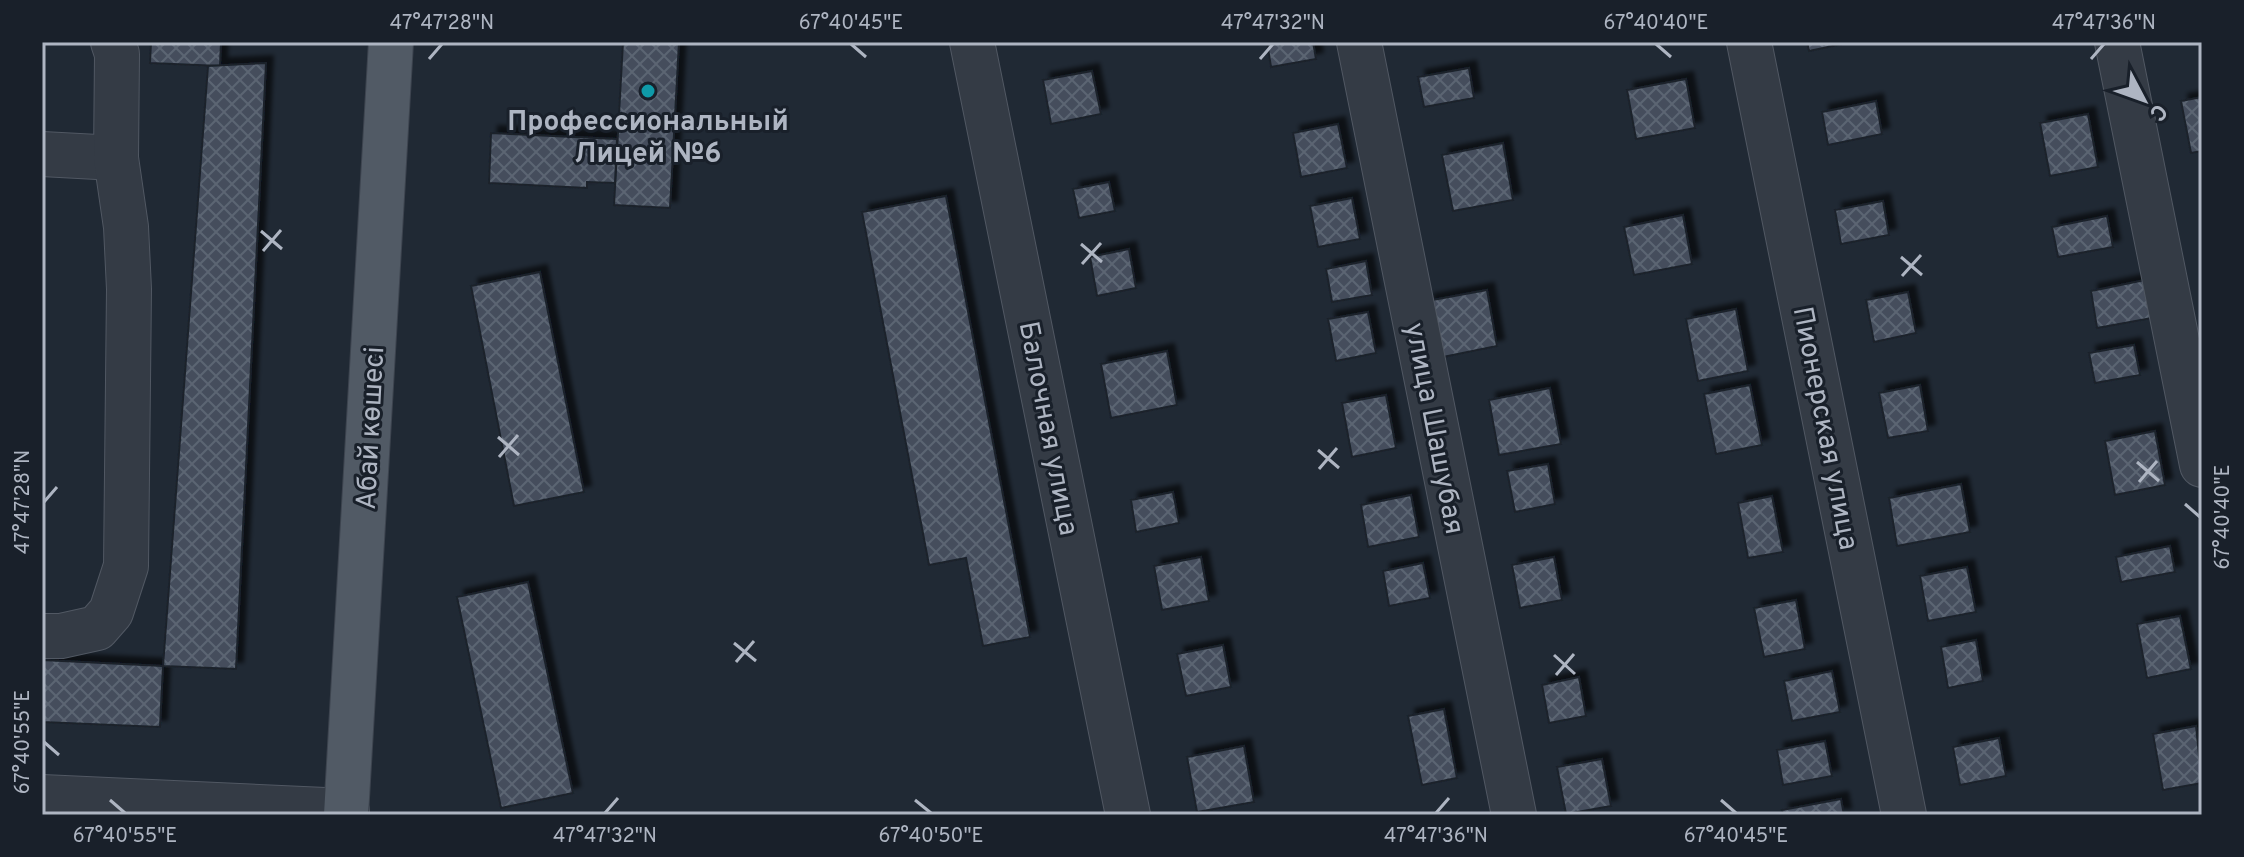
<svg xmlns="http://www.w3.org/2000/svg" width="2244" height="857" viewBox="0 0 2244 857" font-family="Overpass,sans-serif">
<style>
.building{fill:url(#building-cross-hatch);stroke:#1b222c;stroke-width:2;filter:url(#shadow)}
.lines{fill:none;stroke-linecap:round;stroke-linejoin:round}
.minor-casing{stroke:#515863;stroke-width:46}
.major-casing{stroke:#3d444f;stroke-width:46}
.minor{stroke:#343b45;stroke-width:44}
.major{stroke:#515a65;stroke-width:44}
.ticks{fill:none;stroke:#aeb5c2;stroke-width:3}
.culture-dot{fill:#0f9aa8;stroke:#19202a;stroke-width:3}
.labels{text-anchor:middle;stroke-width:6;stroke-linejoin:round;paint-order:stroke}
.poi-label{font-size:28px;font-weight:bold;fill:#aeb5c2;stroke:#19202a}
.street-label{font-size:28px;fill:#aeb5c2;stroke:#19202a}
.neatline{fill:none;stroke:#aeb5c2;stroke-width:3}
.ticks-label{font-size:20px;text-anchor:middle;fill:#aeb5c2}
</style>
<defs>
<pattern id="building-cross-hatch" width="8" height="8" patternUnits="userSpaceOnUse" patternTransform="scale(2)"><rect width="8" height="8" fill="#444e5c"/><path d="M0 0l8 8M0 8l8-8" fill="none" stroke="#5c6572"/></pattern>
<filter id="shadow"><feDropShadow dx="7" dy="-7" stdDeviation="2" flood-color="#0009"/></filter>
</defs>
<rect width="100%" height="100%" fill="#202934"/>
<g class="building">
<path d="M151 42H221L220 66 150 63Z"/>
<path d="M623 42H679L670 208 614 205Z"/>
<path d="M1267 42H1313L1316 59 1271 67Z"/>
<path d="M1807 42H1847V43L1809 51Z"/>
<path d="M266 63 236 669 163 666 208 66Z"/>
<path d="M1469 68 1474 98 1424 107 1418 77Z"/>
<path d="M1092 71 1101 114 1051 124 1043 80Z"/>
<path d="M1686 79 1695 128 1636 139 1627 90Z"/>
<path d="M2202 97V151L2191 153 2181 101Z"/>
<path d="M1876 101 1882 134 1828 145 1822 112Z"/>
<path d="M2088 114 2098 167 2050 176 2040 123Z"/>
<path d="M1338 124 1347 168 1301 177 1293 133Z"/>
<path d="M491 133 617 139 615 183 587 182V188L489 183Z"/>
<path d="M1503 143 1513 200 1453 211 1442 155Z"/>
<path d="M1109 182 1115 211 1079 218 1073 189Z"/>
<path d="M946 196 1030 637 983 646 966 558 929 565 862 212Z"/>
<path d="M1352 198 1360 239 1318 247 1310 206Z"/>
<path d="M1883 201 1889 235 1841 244 1835 210Z"/>
<path d="M1683 215 1692 264 1634 275 1624 227Z"/>
<path d="M2107 216 2113 247 2058 257 2052 227Z"/>
<path d="M1129 249 1136 288 1097 296 1090 257Z"/>
<path d="M1366 261 1372 295 1332 302 1326 269Z"/>
<path d="M540 272 584 492 514 506 471 286Z"/>
<path d="M2145 280 2152 318 2097 328 2091 291Z"/>
<path d="M1487 290 1497 346 1438 358 1427 301Z"/>
<path d="M1908 292 1916 333 1874 342 1866 300Z"/>
<path d="M1736 309 1748 371 1698 381 1686 319Z"/>
<path d="M1368 312 1376 353 1336 361 1328 319Z"/>
<path d="M2134 345 2140 375 2095 383 2089 353Z"/>
<path d="M1167 351 1177 405 1111 418 1101 364Z"/>
<path d="M1750 385 1762 445 1716 454 1704 394Z"/>
<path d="M1920 385 1928 431 1888 438 1879 393Z"/>
<path d="M1550 388 1561 444 1499 455 1489 400Z"/>
<path d="M1386 395 1396 448 1352 457 1342 403Z"/>
<path d="M2155 431 2165 485 2115 495 2105 441Z"/>
<path d="M1548 464 1555 504 1515 512 1507 471Z"/>
<path d="M1961 484 1970 532 1897 546 1889 498Z"/>
<path d="M1173 492 1179 523 1136 532 1131 500Z"/>
<path d="M1411 495 1419 537 1368 547 1361 505Z"/>
<path d="M1772 496 1783 552 1748 558 1738 503Z"/>
<path d="M2170 546 2175 572 2121 582 2116 557Z"/>
<path d="M1201 557 1209 601 1162 610 1154 566Z"/>
<path d="M1554 557 1562 600 1520 608 1512 565Z"/>
<path d="M1423 563 1430 598 1389 606 1383 571Z"/>
<path d="M1967 567 1976 612 1928 621 1920 576Z"/>
<path d="M528 582 573 793 501 808 457 597Z"/>
<path d="M1796 600 1805 649 1764 657 1754 608Z"/>
<path d="M2180 616 2191 669 2147 678 2137 624Z"/>
<path d="M1976 640 1983 681 1948 688 1941 647Z"/>
<path d="M1223 645 1231 687 1186 696 1177 654Z"/>
<path d="M42 660 163 666 160 727 42 722Z"/>
<path d="M1832 671 1840 712 1792 721 1784 681Z"/>
<path d="M1579 677 1586 716 1549 723 1542 685Z"/>
<path d="M1444 709 1457 778 1422 785 1408 716Z"/>
<path d="M2196 726 2202 783 2163 790 2153 734Z"/>
<path d="M1999 738 2006 776 1960 785 1953 747Z"/>
<path d="M1825 741 1832 776 1783 785 1777 750Z"/>
<path d="M1244 746 1254 802 1197 812 1187 757Z"/>
<path d="M1602 759 1611 806 1566 814 1557 767Z"/>
<path d="M1841 799 1844 815H1783L1782 810Z"/>
</g>
<g class="lines">
<g class="minor-casing">
<g id="minor">
<path d="M972 42 1128 815"/>
<path d="M1359 42 1514 815"/>
<path d="M1749 42 1904 815"/>
<path d="M2117 42 2202 465"/>
<path d="M42 154 116 158"/>
<path d="M42 636H61L97 628 111 612 126 566 129 289 126 227 116 158 117 54 113 42"/>
<path d="M42 797 347 811"/>
</g>
</g>
<g class="major-casing">
<path id="major" d="M346 815 391 42"/>
</g>
<use href="#minor" class="minor"/>
<use href="#major" class="major"/>
</g>
<path class="ticks" d="M851 44 866 57M1656 44 1671 57M429 59 442 44M1260 59 1273 44M2091 59 2104 44M261 231 282 249M1081 244 1102 262M263 251 281 230M1901 257 1922 275M1082 264 1101 243M1902 276 1921 255M498 437 519 455M1318 450 1339 468M499 457 518 435M2137 462 2159 481M1319 469 1337 448M2139 482 2157 461M44 502 57 487M2185 504 2200 517M734 643 756 661M1554 655 1575 674M736 662 754 641M1556 675 1574 654M44 742 59 755M110 800 125 813M915 800 931 813M1721 800 1736 813M605 813 618 798M1436 813 1449 798"/>
<circle class="culture-dot" cx="648" cy="91" r="8"/>
<g class="labels">
<g class="poi-label">
<text x="648" y="130">Профессиональный<tspan x="648" dy="32">Лицей №6</tspan></text>
</g>
<g class="street-label">
<text transform="translate(369 428) rotate(-87)" y="10">Абай көшесі</text>
<text transform="translate(1050 428) rotate(79)" y="10">Балочная улица</text>
<text transform="translate(1436 428) rotate(79)" y="10">улица Шашубая</text>
<text transform="translate(1827 428) rotate(79)" y="10">Пионерская улица</text>
</g>
</g>
<rect width="2244" height="857" fill="none" stroke="#19202a" stroke-width="88"/>
<g transform="translate(2144 100) rotate(131)" stroke="#19202a" stroke-width="6" paint-order="stroke">
<path d="M0-6L14 30L0 20L-14 30Z" fill="#aeb5c2"/>
<text y="-12" font-size="22" font-weight="bold" text-anchor="middle" fill="#aeb5c2">С</text>
</g>
<rect x="44" y="44" width="2156" height="769" class="neatline"/>
<g class="ticks-label">
<text x="442" y="29">47°47'28"N</text>
<text x="851" y="29">67°40'45"E</text>
<text x="1273" y="29">47°47'32"N</text>
<text x="1656" y="29">67°40'40"E</text>
<text x="2104" y="29">47°47'36"N</text>
<text transform="translate(22 502) rotate(-90)" y="7">47°47'28"N</text>
<text transform="translate(2222 517) rotate(-90)" y="7">67°40'40"E</text>
<text transform="translate(22 742) rotate(-90)" y="7">67°40'55"E</text>
<text x="125" y="842">67°40'55"E</text>
<text x="605" y="842">47°47'32"N</text>
<text x="931" y="842">67°40'50"E</text>
<text x="1436" y="842">47°47'36"N</text>
<text x="1736" y="842">67°40'45"E</text>
</g>
</svg>
